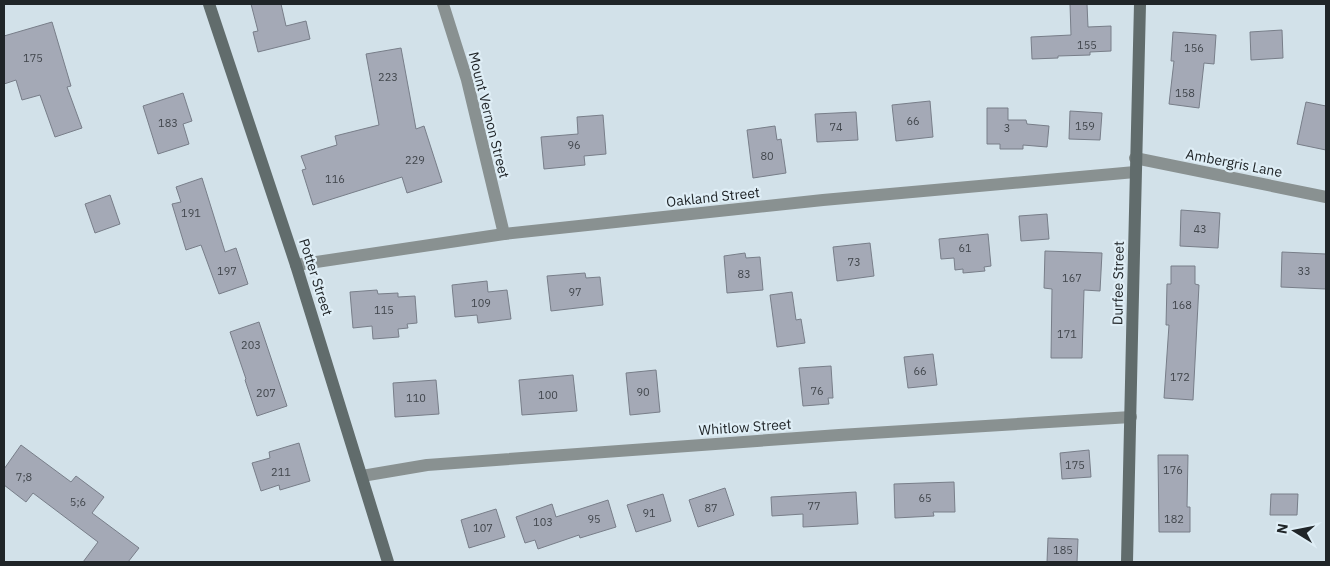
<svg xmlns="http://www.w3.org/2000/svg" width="1330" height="566" viewBox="0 0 1330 566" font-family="'IBM Plex Sans',sans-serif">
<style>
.building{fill:#a4a9b6;stroke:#787e89}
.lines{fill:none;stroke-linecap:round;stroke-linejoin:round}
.street{stroke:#899191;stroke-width:12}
.secondary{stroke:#616c6c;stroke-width:12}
.labels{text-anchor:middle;stroke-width:4.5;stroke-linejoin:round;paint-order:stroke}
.number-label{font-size:11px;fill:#41464c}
.street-label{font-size:14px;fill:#202528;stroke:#dfeef6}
</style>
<rect width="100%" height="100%" fill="#d2e1e9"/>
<g class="building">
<path d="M251 4H281L286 26 306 21 310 39 258 52 253 32 258 31Z"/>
<path d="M1070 4H1087L1088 27 1111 26V51L1090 52V55L1058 56V58L1032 59 1031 37 1071 35Z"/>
<path d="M52 22 71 86 67 87 82 128 55 137 40 95 22 100 16 80 4 84V36Z"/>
<path d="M1282 30 1283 58 1251 60 1250 32Z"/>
<path d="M1173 32 1216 35 1214 64 1204 63 1199 108 1169 104 1174 61H1171Z"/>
<path d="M401 48 416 129 424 126 442 182 407 193 402 177 313 205 302 170 306 169 301 156 337 145 335 136 379 125 366 54Z"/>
<path d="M183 93 192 121 183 124 189 144 158 154 143 106Z"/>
<path d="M930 101 933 137 896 141 892 105Z"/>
<path d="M1306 102 1326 106V150L1297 144Z"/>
<path d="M987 108H1008V120H1026L1027 124 1049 126 1047 147 1023 145V149H1000V144H987Z"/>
<path d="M1070 111 1102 113 1100 140 1069 139Z"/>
<path d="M856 112 858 140 817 142 815 114Z"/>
<path d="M603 115 606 154 584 156 585 165 544 169 541 137 578 134 577 117Z"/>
<path d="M775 126 777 140 781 139 786 173 753 178 747 130Z"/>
<path d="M202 178 225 252 236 248 248 284 219 294 201 245 186 250 172 204 181 202 176 187Z"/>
<path d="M110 195 120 224 95 233 85 204Z"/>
<path d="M1181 210 1220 213 1218 248 1180 246Z"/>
<path d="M1047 214 1049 239 1021 241 1019 216Z"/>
<path d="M988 234 991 266 984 267 985 271 963 273V269L955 270 954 258 941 259 939 239Z"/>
<path d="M870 243 874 276 837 281 833 247Z"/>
<path d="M1045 251 1102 253 1100 291 1084 290 1082 358H1051L1052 289 1044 288Z"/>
<path d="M1282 252 1326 254V289L1281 287Z"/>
<path d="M745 253 746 258 760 257 763 290 727 293 724 256Z"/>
<path d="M1171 266H1195V284L1199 285 1193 400 1164 398 1169 325H1166L1167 284H1171Z"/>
<path d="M585 273 586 278 600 277 603 305 551 311 547 276Z"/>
<path d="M487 281 488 292 507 290 511 319 478 323 477 315 455 317 452 285Z"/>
<path d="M377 290 378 294 398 293V297L415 296 417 323 407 324 408 328 398 329 399 337 373 339 372 326 353 328 350 292Z"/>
<path d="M792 292 796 320 801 319 805 343 777 347 770 295Z"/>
<path d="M259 322 287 406 257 416 245 380 246 379 230 332Z"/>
<path d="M933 354 937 385 908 388 904 357Z"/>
<path d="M831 366 833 398H828L829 404 803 406 799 368Z"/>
<path d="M656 370 660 412 630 415 626 373Z"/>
<path d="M573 375 577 411 522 415 519 380Z"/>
<path d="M436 380 439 414 395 417 393 383Z"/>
<path d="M299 443 310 481 280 490 279 485 261 491 252 463 270 458 269 452Z"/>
<path d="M21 445 71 482 76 476 104 497 92 513 139 548 128 562H83L98 542 33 493 26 502 4 485V469Z"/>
<path d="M1089 450 1091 477 1062 479 1060 453Z"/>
<path d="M1158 455H1188L1187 507H1190V532H1159Z"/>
<path d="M954 482 955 512H933L934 516 895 518 894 484Z"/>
<path d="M725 488 734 515 698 527 689 500Z"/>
<path d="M856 492 858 524 803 527V514L772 516 771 497Z"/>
<path d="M663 494 671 521 636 532 627 505Z"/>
<path d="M1271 494H1298L1297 515H1270Z"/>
<path d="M608 500 616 527 580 538 579 535 538 549 535 540 525 543 516 517 552 504 556 517Z"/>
<path d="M496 509 505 537 469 548 461 520Z"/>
<path d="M1048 538 1078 539 1077 562H1047Z"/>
</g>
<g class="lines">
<g class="street">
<path d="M443 4 467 80 504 234"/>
<path d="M1135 158 1326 197"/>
<path d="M296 265 504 234 823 200 1135 172"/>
<path d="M362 476 427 465 839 435 1131 417"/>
</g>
<g class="secondary">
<path d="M209 4 296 265 388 562"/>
<path d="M1127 562C1132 376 1134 190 1140 4"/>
</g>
</g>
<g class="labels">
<g class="number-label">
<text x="1087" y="49">155</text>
<text x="1194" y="52">156</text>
<text x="33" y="62">175</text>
<text x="388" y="81">223</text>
<text x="1185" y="97">158</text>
<text x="913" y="125">66</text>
<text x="168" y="127">183</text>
<text x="1085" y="130">159</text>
<text x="836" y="131">74</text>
<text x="1007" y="132">3</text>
<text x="574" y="149">96</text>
<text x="767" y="160">80</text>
<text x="415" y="164">229</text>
<text x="335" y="183">116</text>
<text x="191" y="217">191</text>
<text x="1200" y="233">43</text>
<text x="965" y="252">61</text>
<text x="854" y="266">73</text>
<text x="227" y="275">197</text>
<text x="1304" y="275">33</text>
<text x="744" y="278">83</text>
<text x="1072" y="282">167</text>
<text x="575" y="296">97</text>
<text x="481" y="307">109</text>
<text x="1182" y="309">168</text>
<text x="384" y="314">115</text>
<text x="1067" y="338">171</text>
<text x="251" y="349">203</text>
<text x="920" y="375">66</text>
<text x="1180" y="381">172</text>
<text x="817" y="395">76</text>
<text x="643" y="396">90</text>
<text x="266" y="397">207</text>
<text x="548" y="399">100</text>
<text x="416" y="402">110</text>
<text x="1075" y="469">175</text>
<text x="1173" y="474">176</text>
<text x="281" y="476">211</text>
<text x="24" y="481">7;8</text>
<text x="925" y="502">65</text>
<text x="78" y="506">5;6</text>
<text x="814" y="510">77</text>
<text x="711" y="512">87</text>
<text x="649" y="517">91</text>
<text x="594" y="523">95</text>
<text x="1174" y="523">182</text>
<text x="543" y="526">103</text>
<text x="483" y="532">107</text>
<text x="1063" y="554">185</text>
</g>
<g class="street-label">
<text transform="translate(489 115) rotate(76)" y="5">Mount Vernon Street</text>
<text transform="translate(1234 163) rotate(11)" y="5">Ambergris Lane</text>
<text transform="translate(713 197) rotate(-6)" y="5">Oakland Street</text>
<text transform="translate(316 277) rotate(72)" y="5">Potter Street</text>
<text transform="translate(1118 283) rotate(-89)" y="5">Durfee Street</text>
<text transform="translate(745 427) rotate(-4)" y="5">Whitlow Street</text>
</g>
</g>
<rect width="1330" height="566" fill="none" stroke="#202528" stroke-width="10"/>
<g transform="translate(1295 531) rotate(280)" stroke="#dfeef6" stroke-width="4" paint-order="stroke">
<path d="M0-4L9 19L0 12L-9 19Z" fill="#202528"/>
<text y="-8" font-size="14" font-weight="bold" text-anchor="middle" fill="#202528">N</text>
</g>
</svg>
